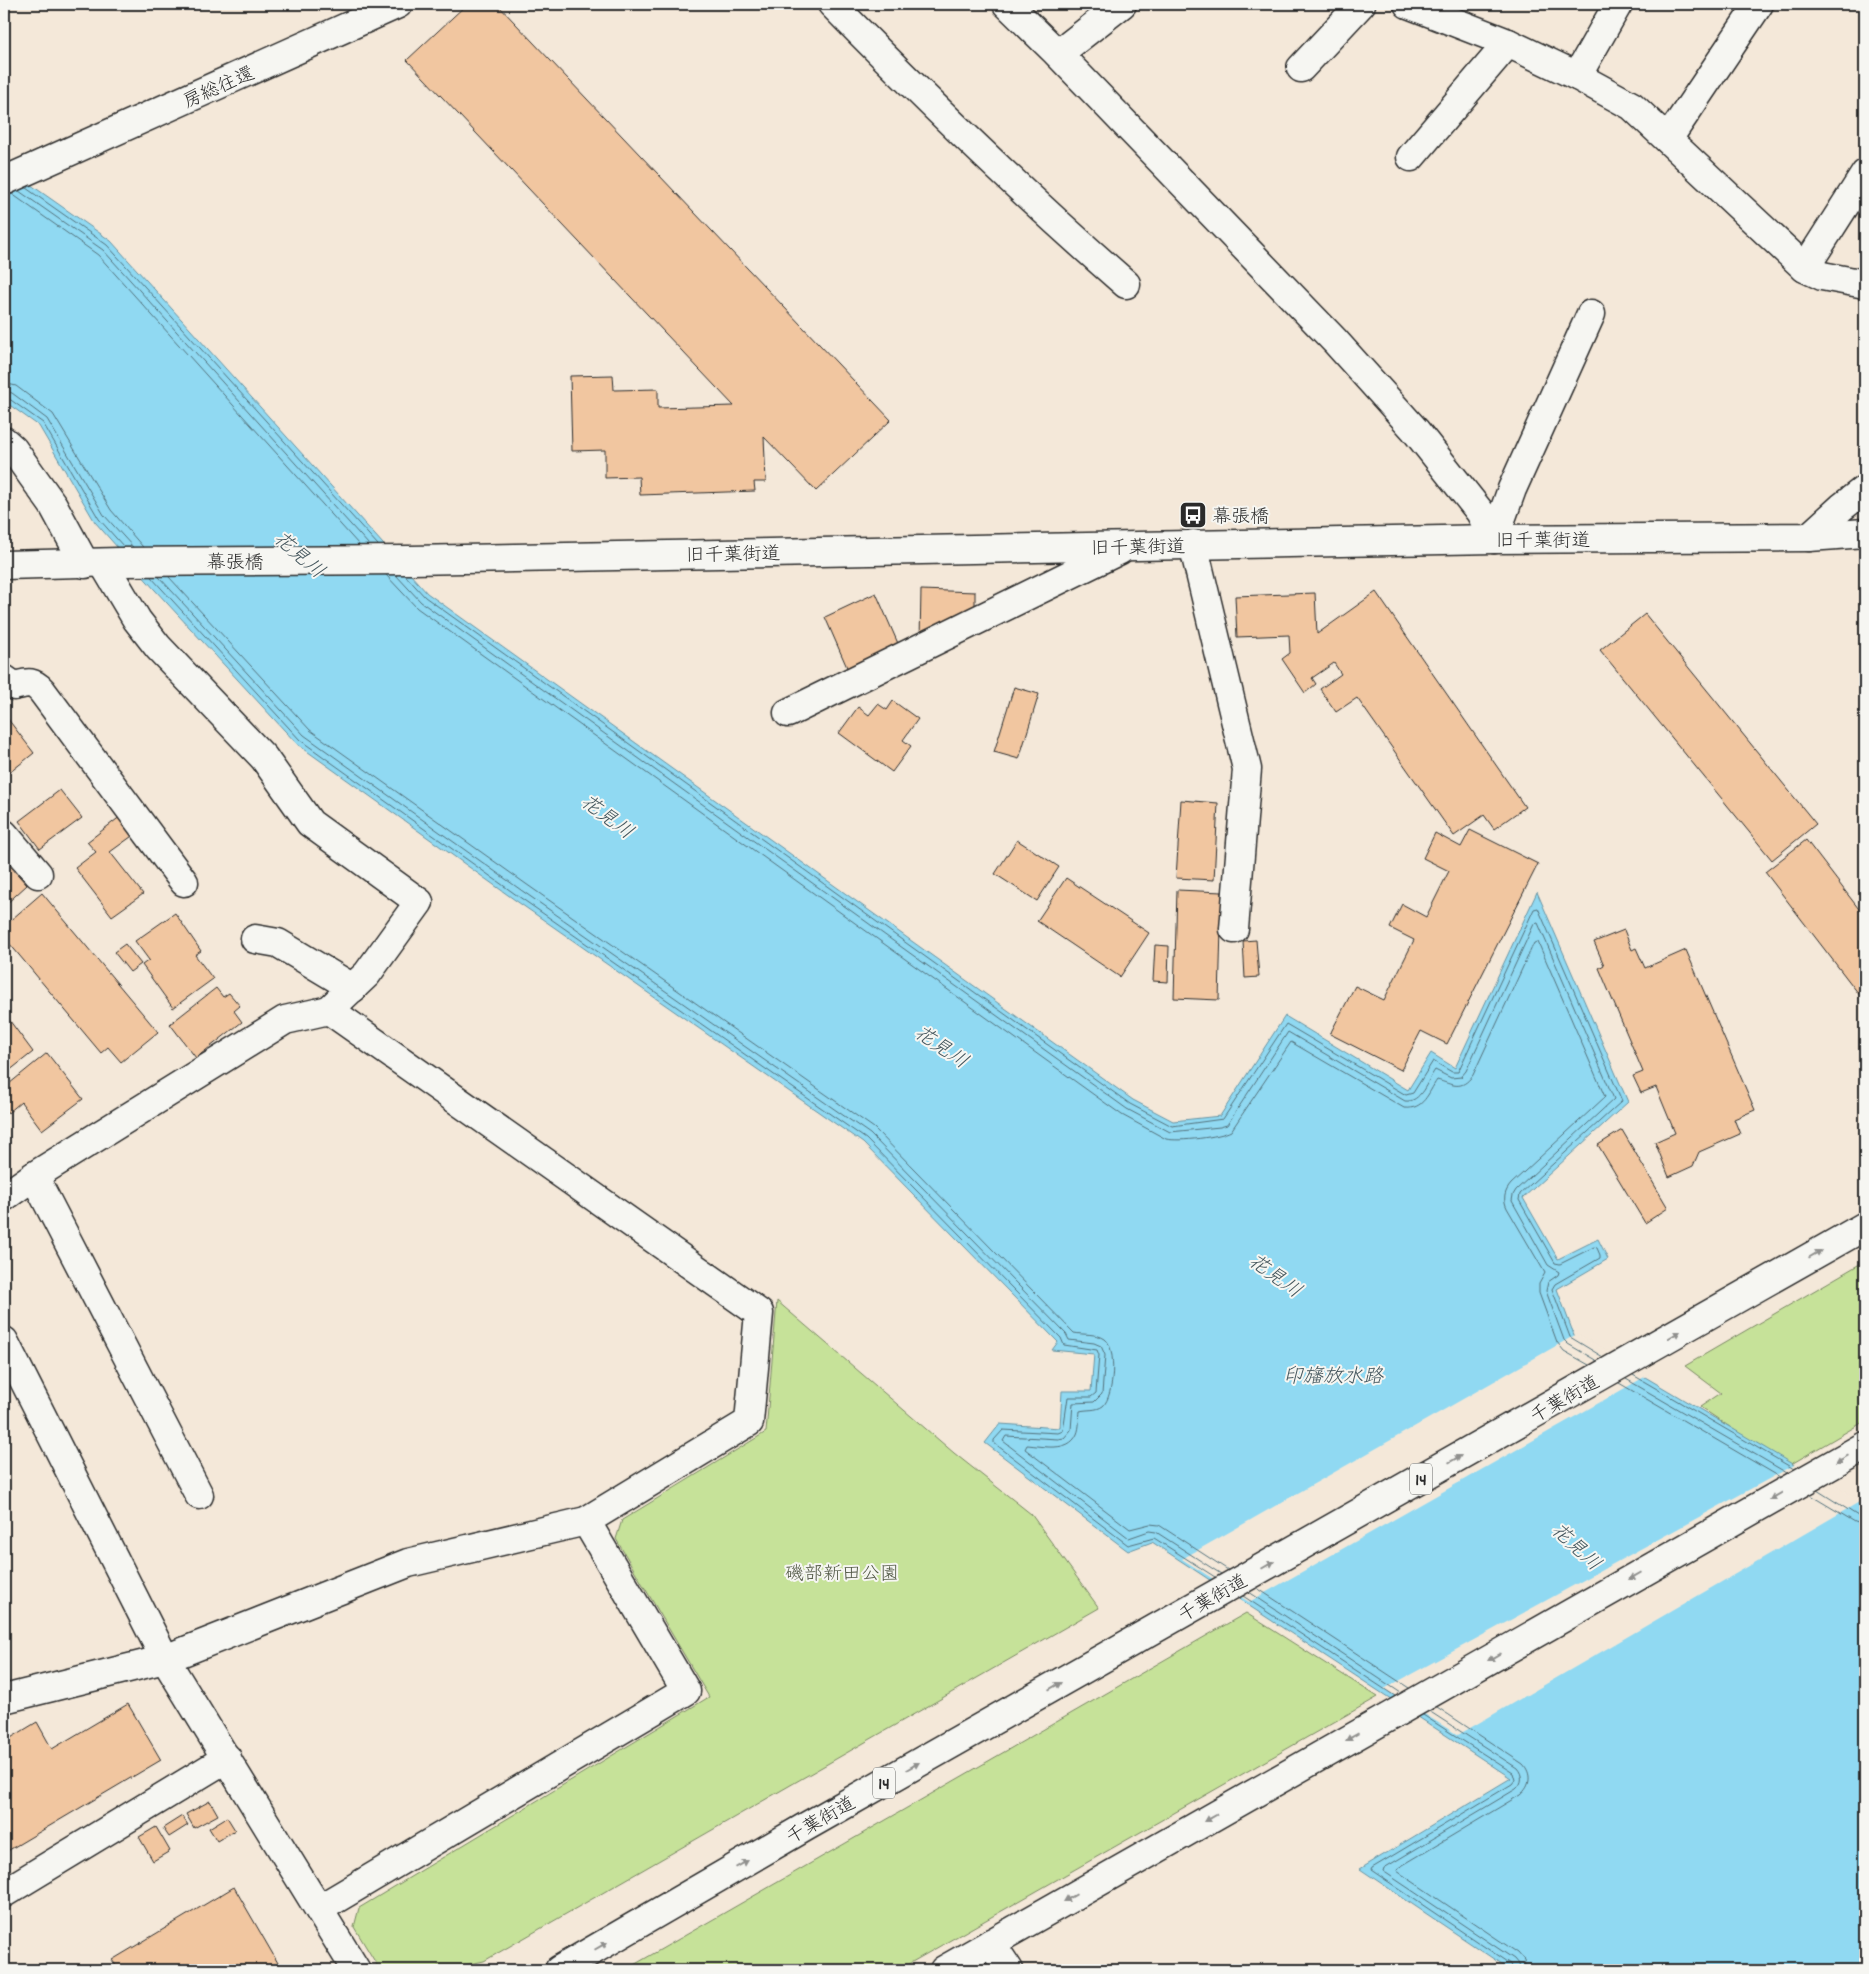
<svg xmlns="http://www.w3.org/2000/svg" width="1869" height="1974" viewBox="0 0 1869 1974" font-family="Dekko,'Klee One',sans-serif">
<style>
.green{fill:#c6e299;stroke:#788662}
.water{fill:#90d9f2;stroke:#6893a2}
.pier{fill:#f4e8d9}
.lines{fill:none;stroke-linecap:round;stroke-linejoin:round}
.shore{stroke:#53717b;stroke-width:1}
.building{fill:#f1c6a0;stroke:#2b2b2b}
.minor-casing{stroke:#2b2b2b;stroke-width:31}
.highway-casing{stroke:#2b2b2b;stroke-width:31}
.minor{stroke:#f6f6f2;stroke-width:28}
.highway{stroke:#f6f6f2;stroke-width:28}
.oneway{fill:#90908e}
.labels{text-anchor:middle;stroke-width:4;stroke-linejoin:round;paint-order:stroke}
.shield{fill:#f6f6f2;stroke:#686867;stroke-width:1}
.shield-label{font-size:18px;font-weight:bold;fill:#2b2b2b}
.street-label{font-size:19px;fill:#2b2b2b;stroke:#f6f6f2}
.poi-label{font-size:19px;fill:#2b2b2b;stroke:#f6f6f2;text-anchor:start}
.park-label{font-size:19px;fill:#525946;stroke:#f6f6f2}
.water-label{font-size:20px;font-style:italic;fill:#44565d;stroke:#f6f6f2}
</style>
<rect width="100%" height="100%" fill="#f4e8d9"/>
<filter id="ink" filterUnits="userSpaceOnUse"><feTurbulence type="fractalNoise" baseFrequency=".02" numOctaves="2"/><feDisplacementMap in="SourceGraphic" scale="10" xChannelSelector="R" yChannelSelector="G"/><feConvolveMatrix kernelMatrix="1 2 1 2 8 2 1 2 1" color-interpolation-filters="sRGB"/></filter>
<g filter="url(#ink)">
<g class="green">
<path d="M1865 1261V1421L1788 1466 1700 1407 1721 1393 1685 1366Z"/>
<path d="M777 1301 954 1453 1031 1514 1099 1608 484 1961 442 1970 439 1966 432 1970H380L354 1927 359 1908 709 1697 616 1539 622 1520 766 1432Z"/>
<path d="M1246 1613 1378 1697 898 1970H625Z"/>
</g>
<path class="water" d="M4 166 111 241 427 593 1133 1100 1173 1121 1220 1116 1285 1016 1408 1090 1431 1053 1455 1068 1537 892 1628 1102 1523 1198 1558 1259 1598 1239 1608 1259 1557 1289 1574 1335 1865 1507V1970H1510L1360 1869 1511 1778 1152 1542 1128 1551 985 1443 1000 1424 1060 1428 1062 1391H1091L1094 1354 1052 1350 1058 1342 863 1143 515 900 297 744 155 590 95 522 39 426 4 401Z"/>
<g class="pier">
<path d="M1577 1334 1648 1375 1249 1602 1182 1559Z"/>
<path d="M1798 1463 1861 1501 1458 1735 1384 1689Z"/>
</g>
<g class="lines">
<g class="shore">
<path d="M26 188 107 245 378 545"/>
<path d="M19 191 103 250 369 545"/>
<path d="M12 194 98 255 359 545"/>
<path d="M4 383 16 386 53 414 111 510 143 547"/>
<path d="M4 391 12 393 47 419 104 515 133 547"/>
<path d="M4 397 8 398 43 423 99 519 124 547"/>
<path d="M386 575 417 608 1122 1115 1166 1139C1179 1142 1220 1137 1231 1131L1291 1042 1404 1108C1424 1110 1428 1093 1437 1080 1452 1084 1461 1092 1473 1075L1534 943 1538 942 1605 1097 1511 1184C1504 1192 1503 1200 1507 1208L1545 1273 1539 1284V1293L1557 1342 1564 1351 1589 1365"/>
<path d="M396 575 421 602 1127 1109 1170 1132 1220 1127 1227 1125 1288 1032 1405 1101C1421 1103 1427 1081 1435 1070L1451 1078 1461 1077 1466 1071 1534 924 1538 923 1614 1099 1516 1190 1513 1195 1512 1201 1548 1265 1559 1272 1558 1275 1548 1282 1546 1291 1564 1340 1568 1344 1597 1361"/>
<path d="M405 575 425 597 1130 1104 1172 1126 1223 1119 1286 1024 1406 1095 1413 1093 1433 1061 1452 1072H1458L1534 909 1538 908 1622 1101 1520 1194 1519 1200 1555 1263 1560 1264 1594 1247 1597 1248 1600 1255V1258L1555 1284 1552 1289 1570 1337 1603 1357"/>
<path d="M151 577 300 740 518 896 866 1139 1061 1338 1064 1345 1097 1350 1099 1355 1096 1393 1091 1397H1068L1063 1431 1058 1433 1003 1430 994 1440V1443L1128 1545 1154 1538 1215 1577"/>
<path d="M159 577 304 735 521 890 870 1134 1066 1334 1069 1340 1094 1343 1101 1346 1105 1355 1102 1394 1094 1402 1073 1403 1071 1430 1064 1438 1058 1439 1006 1436 1003 1441 1129 1538 1149 1531 1156 1532 1221 1574"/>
<path d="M169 577 310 730 526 884 874 1128 1074 1333C1084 1335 1096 1333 1105 1339 1117 1348 1114 1396 1103 1406 1096 1411 1088 1409 1080 1411 1079 1418 1080 1427 1077 1434 1069 1453 1042 1446 1027 1445L1025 1449 1130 1529 1150 1524 1159 1525 1228 1570"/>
<path d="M1633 1375 1794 1469"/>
<path d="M1626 1379 1787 1473"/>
<path d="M1619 1383 1780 1477"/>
<path d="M1817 1490 1858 1516 1865 1517"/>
<path d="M1810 1495 1855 1522 1865 1525"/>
<path d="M1257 1588 1409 1688"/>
<path d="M1249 1592 1401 1693"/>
<path d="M1243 1596 1395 1696"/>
<path d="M1437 1707 1523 1764C1532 1774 1531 1786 1520 1795L1398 1868 1397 1871 1518 1953 1524 1960 1526 1970"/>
<path d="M1429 1711 1517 1768C1523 1775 1523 1783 1516 1789L1384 1868 1383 1871 1514 1959 1518 1964 1519 1970"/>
<path d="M1423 1715 1513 1773 1515 1780 1512 1784 1372 1868 1371 1870 1510 1964 1512 1970"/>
</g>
</g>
<g class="building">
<path d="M467 4H497L891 420 816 491 764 437 766 482H754L755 491 640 495 639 477 605 478V450L572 451 570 376 613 375 614 390 658 389V408L734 406 407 60Z"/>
<path d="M921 590 975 592V618L920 640Z"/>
<path d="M1376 592 1525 807 1494 829 1484 815 1454 836 1357 698 1336 712 1320 689 1341 674 1334 663 1312 678 1316 684 1305 693 1282 659 1290 653 1289 635 1237 637 1235 596 1315 593 1317 634Z"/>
<path d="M876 593 900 648 849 672 825 617Z"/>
<path d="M1645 614 1816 824 1772 860 1600 650Z"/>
<path d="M1014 687 1039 694 1019 759 994 752Z"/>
<path d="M893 701 918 719 903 740 911 746 892 772 839 733 858 707 869 715 878 704 887 710Z"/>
<path d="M4 714 34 753 4 777Z"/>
<path d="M60 790 82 818 40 849 19 821Z"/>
<path d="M1181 800 1218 803 1214 880 1176 878Z"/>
<path d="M121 816 135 834 110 852 143 894 112 916 75 868 96 852 87 842Z"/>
<path d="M1470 830 1538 864 1447 1044 1421 1031 1401 1070 1330 1034 1355 986 1384 1000 1414 940 1390 928 1402 904 1426 917 1449 871 1423 858 1435 833 1461 847Z"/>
<path d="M1017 840 1059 867 1037 901 995 874Z"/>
<path d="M1806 840 1865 917V1002L1765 872Z"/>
<path d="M4 859 27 885 4 906Z"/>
<path d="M1066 878 1149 933 1120 977 1037 921Z"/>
<path d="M1177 890 1222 892 1219 1000 1174 998Z"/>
<path d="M42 893 158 1032 121 1062 108 1047 101 1053 4 937V926Z"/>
<path d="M175 913 201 951 195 955 213 979 173 1008 142 965 149 960 135 941Z"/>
<path d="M1624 930 1632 950 1636 948 1645 968 1686 950 1755 1110 1734 1119 1740 1134 1699 1152 1693 1166 1669 1177 1655 1142 1675 1133 1656 1087 1641 1093 1633 1076 1643 1072 1599 968 1604 965 1594 942Z"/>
<path d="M1256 940 1259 977 1245 978 1243 941Z"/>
<path d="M125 944 141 964 130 972 114 952Z"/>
<path d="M1155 945 1169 946 1168 982 1153 981Z"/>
<path d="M216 988 223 997 229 993 240 1006 234 1011 242 1022 196 1058 170 1024Z"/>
<path d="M4 1013 33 1052 4 1075Z"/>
<path d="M47 1053 83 1099 42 1130 21 1102 8 1113 4 1107V1088Z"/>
<path d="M1622 1130 1668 1208 1645 1223 1598 1145Z"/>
<path d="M128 1704 161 1760 4 1853V1742L37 1722 52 1749Z"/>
<path d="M210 1801 218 1815 194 1828 186 1814Z"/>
<path d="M182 1816 188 1825 169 1837 163 1828Z"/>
<path d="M227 1817 235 1830 217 1841 209 1828Z"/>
<path d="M156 1827 170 1851 153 1861 139 1837Z"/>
<path d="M234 1887 282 1970H119L112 1960Z"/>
</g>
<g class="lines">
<g class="minor-casing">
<g id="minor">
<path d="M832 4C927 101 1024 195 1126 284"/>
<path d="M1007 4 1058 54 1335 341 1415 430 1480 512 1494 539"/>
<path d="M1408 4 1508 43 1577 76 1632 106 1805 268 1822 276 1865 284"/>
<path d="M1058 54 1122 4"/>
<path d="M1301 68 1361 4"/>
<path d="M1577 76 1618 4"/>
<path d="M1668 139 1759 4"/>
<path d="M1411 157 1508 43"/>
<path d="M4 181 398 4"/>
<path d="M1805 268 1865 174"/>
<path d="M4 441 13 449 53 505 85 564"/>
<path d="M1809 537 1842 507 1865 489"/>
<path d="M1494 539 1512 489 1591 314"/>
<path d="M1193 544 1247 769 1234 929"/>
<path d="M4 565 119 562 411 560 1494 539 1809 537 1865 533"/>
<path d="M4 679 14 686C27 683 32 680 42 691L184 882"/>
<path d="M788 713 1120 550"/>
<path d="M4 834 38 874"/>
<path d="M255 939 278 943 353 988"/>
<path d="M34 1176 199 1495"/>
<path d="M4 1197 34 1176 285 1020 329 1010"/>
<path d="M4 1341 165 1659 356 1970"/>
<path d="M4 1699 165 1659 408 1563 586 1521 749 1422 759 1313 329 1010 367 974 419 902 310 823 264 758 158 647 137 620 103 563"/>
<path d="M4 1893 227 1758"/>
<path d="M319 1909 686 1691 586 1521"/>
<path d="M991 1943 1009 1970"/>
</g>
</g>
<g class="highway-casing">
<g id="highway">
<path d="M559 1970 807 1826 1865 1226"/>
<path d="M944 1970 1865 1446"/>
</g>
</g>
<use href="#minor" class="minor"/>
<use href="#highway" class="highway"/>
</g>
<defs><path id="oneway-solid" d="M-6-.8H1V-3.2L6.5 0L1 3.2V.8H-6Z" transform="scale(1.25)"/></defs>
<g class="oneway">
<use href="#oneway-solid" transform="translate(1815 1254) rotate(-30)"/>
<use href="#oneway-solid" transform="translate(1674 1335) rotate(-30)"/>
<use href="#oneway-solid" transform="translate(1455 1459) rotate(-30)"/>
<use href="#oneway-solid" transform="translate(1842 1459) rotate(150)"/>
<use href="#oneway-solid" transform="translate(1776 1496) rotate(150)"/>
<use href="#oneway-solid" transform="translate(1268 1565) rotate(-30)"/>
<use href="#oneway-solid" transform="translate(1635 1576) rotate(150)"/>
<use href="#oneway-solid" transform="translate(1494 1657) rotate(150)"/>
<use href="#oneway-solid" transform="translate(1055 1686) rotate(-30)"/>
<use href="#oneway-solid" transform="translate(1352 1737) rotate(150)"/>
<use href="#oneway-solid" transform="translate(913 1766) rotate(-30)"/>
<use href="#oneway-solid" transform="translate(1211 1818) rotate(150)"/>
<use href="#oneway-solid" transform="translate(742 1864) rotate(-30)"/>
<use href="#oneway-solid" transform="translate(1070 1898) rotate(150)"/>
<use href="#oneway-solid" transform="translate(601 1946) rotate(-30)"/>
</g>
</g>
<defs>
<g id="bus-square" transform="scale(1.4375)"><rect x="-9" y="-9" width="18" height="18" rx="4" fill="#2b2b2b" stroke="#f6f6f2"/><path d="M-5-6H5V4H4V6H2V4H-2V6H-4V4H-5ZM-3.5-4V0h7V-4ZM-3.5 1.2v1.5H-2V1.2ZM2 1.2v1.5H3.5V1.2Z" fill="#fff"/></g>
</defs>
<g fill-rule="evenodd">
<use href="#bus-square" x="1193" y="515"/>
</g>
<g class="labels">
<g class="shield">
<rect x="1410" y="1463.5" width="22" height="31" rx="4"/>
<rect x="873" y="1767.5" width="22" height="31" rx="4"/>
</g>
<g class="shield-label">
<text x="1421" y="1485">14</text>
<text x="884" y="1789">14</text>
</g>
<g class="street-label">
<text transform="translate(218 86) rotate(-24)" y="7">房総往還</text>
<text x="1543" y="546">旧千葉街道</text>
<text transform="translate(1138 546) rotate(-1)" y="7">旧千葉街道</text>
<text transform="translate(733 553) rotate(-1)" y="7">旧千葉街道</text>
<text x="235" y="568">幕張橋</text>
<text transform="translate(1564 1398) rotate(-30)" y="7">千葉街道</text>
<text transform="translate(1212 1597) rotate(-30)" y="7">千葉街道</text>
<text transform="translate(820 1819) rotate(-30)" y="7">千葉街道</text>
</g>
<g class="poi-label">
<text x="1212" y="522">幕張橋</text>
</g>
<g class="park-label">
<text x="842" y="1579">磯部新田公園</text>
</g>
<g class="water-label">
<text transform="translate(300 554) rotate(41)" y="7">花見川</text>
<text transform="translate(608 816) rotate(37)" y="7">花見川</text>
<text transform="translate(942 1046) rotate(34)" y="7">花見川</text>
<text transform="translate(1276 1275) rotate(36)" y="7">花見川</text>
<text x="1333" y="1382">印旛放水路</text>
<text transform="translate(1577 1546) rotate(43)" y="7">花見川</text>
</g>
</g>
<rect width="1869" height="1974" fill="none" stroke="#f6f6f2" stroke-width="20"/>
<rect x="10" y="10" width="1849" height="1954" fill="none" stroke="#2b2b2b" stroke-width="2" filter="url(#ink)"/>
</svg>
